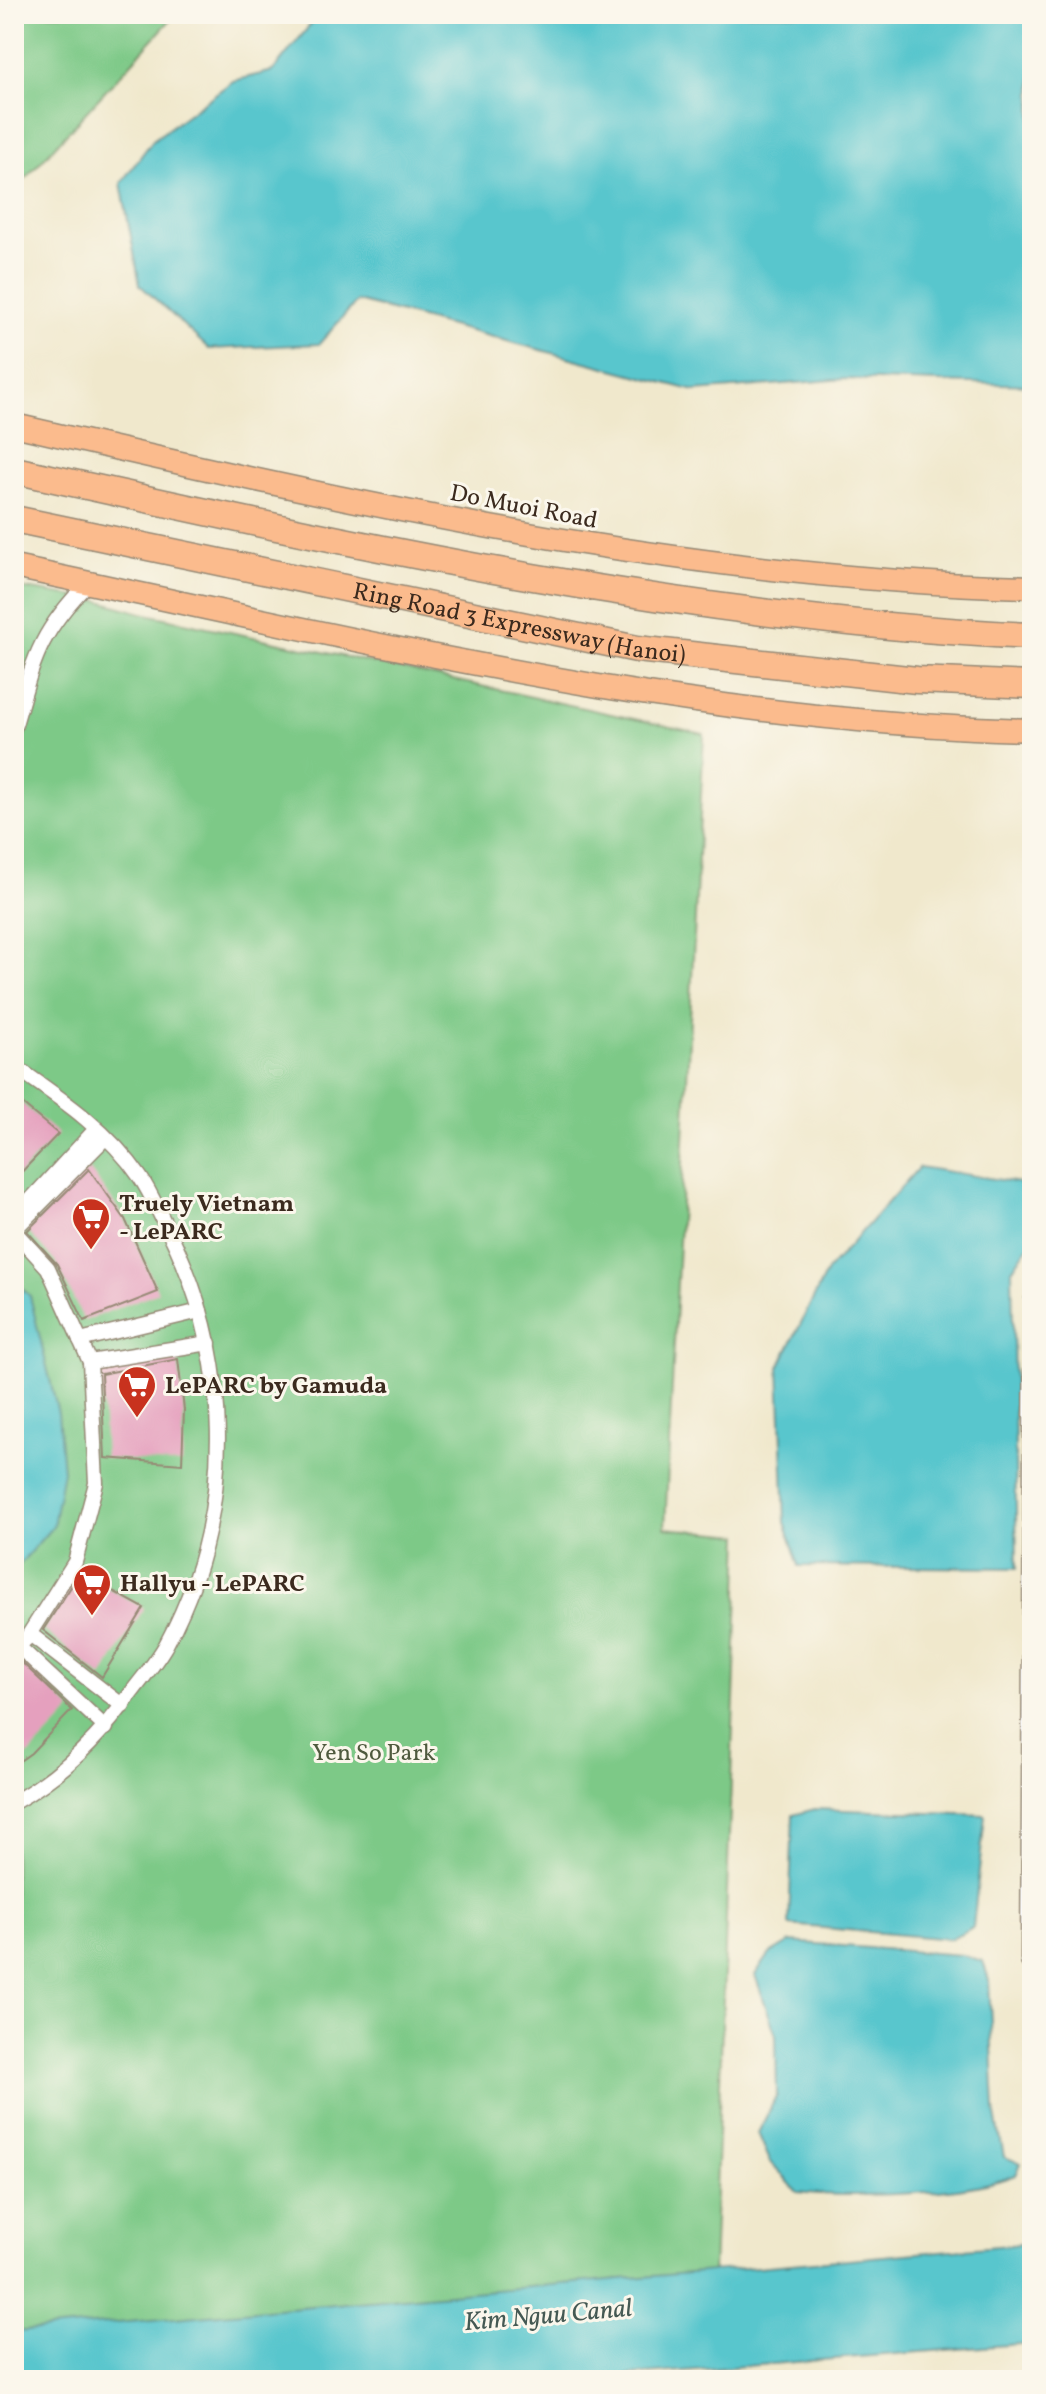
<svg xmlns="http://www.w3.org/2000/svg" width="1046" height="2394" viewBox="0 0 1046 2394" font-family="Vollkorn,serif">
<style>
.green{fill:#7dc987;stroke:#5c7a52;stroke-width:2}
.water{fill:#58c6cd;stroke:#4a7876;stroke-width:2}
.building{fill:#e5a0be}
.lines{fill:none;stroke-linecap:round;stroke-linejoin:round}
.minor-casing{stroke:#968975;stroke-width:17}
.primary-casing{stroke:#968975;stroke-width:25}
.motorway-casing{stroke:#968975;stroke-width:29}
.minor{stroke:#fff;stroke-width:14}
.primary{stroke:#fbbb8d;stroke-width:22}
.motorway{stroke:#fbbb8d;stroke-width:26}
.labels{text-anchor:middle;stroke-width:6;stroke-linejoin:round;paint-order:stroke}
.street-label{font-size:24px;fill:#3b2a1e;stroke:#fbf7ec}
.poi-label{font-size:24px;font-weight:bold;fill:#3b2a1e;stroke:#fbf7ec;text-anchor:start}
.park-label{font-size:24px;fill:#4f5a3e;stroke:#fbf7ec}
.water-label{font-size:26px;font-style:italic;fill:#445953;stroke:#fbf7ec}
</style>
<rect width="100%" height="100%" fill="#fbf7ec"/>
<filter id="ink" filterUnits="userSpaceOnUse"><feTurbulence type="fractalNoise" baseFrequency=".0125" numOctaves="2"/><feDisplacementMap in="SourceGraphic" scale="16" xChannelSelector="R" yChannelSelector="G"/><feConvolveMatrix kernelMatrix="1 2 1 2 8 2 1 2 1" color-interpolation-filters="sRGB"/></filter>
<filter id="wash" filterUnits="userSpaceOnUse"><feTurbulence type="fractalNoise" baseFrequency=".006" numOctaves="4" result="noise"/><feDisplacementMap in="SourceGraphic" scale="32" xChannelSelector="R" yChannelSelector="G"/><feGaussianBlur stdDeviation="1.8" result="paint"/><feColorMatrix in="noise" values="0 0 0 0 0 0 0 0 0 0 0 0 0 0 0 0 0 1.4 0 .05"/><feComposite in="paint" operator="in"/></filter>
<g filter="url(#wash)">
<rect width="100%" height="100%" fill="#f0e8cc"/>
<g class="green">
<path d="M14 14H176L14 191Z"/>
<path d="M14 587 100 601 142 613 704 734 665 1528 740 1535 713 2274 14 2336Z"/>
</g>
<g class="water">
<path d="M319 14H1032V385L846 379 695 391 357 301 319 344 209 349 140 285 121 183 153 140 233 81 273 71Z"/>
<path d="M919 1167 1032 1185V1241L1012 1270 1017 1568 799 1566 785 1522 779 1367 827 1271Z"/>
<path d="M14 1281 30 1296 58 1413 63 1471 53 1526 14 1571Z"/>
<path d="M815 1809 985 1815 973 1927 950 1939 789 1925 793 1815Z"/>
<path d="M790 1942 961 1955 983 1961 989 1981 995 2110 1004 2157 1021 2163 1016 2175C969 2195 850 2198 797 2192L770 2161 758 2133 777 2095 776 2035 755 1975 770 1954Z"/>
<path d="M1032 2243V2343L570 2380H14V2332Z"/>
</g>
<g id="blocks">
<g class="building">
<path d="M14 1097 58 1134 14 1180Z"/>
<path d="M89 1169 125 1219 158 1292 84 1321 57 1264 27 1231Z"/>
<path d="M178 1359 184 1410 182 1464 105 1458 101 1374Z"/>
<path d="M80 1573 144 1608 102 1677 43 1630Z"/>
<path d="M17 1658 72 1710 31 1753 14 1765Z"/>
</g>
</g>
</g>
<g filter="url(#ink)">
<use href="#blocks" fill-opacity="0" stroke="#968975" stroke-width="2"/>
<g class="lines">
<g class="minor-casing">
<g id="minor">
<path d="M14 728C34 660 37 635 88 583"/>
<path d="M14 1066C60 1098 108 1130 140 1177 149 1190 156 1206 163 1220 233 1351 238 1511 167 1643 158 1660 144 1676 132 1692 100 1737 63 1775 14 1802"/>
<path d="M23 1208 96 1129"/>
<path d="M14 1230 105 1138"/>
<path d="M14 1231 48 1268 90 1362 96 1483 75 1562 26 1639 14 1649"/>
<path d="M1032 1299 1028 1962 1032 1966"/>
<path d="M80 1340 200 1311"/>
<path d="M90 1362 209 1343"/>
<path d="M30 1634 123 1706"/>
<path d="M18 1646 106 1728"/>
</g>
</g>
<g class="primary-casing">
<g id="primary">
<path d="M14 425C348 502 687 580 1032 587"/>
<path d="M14 567C349 637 688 723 1032 730"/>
</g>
</g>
<g class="motorway-casing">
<g id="motorway">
<path d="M14 470C350 544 688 620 1032 636"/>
<path id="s1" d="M14 519 637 649 917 680 1032 685"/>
</g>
</g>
<use href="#minor" class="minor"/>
<use href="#primary" class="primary"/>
<use href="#motorway" class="motorway"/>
</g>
</g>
<defs>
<g id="supermarket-pin" transform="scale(2)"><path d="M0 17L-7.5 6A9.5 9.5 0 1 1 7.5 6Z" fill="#c8321e" stroke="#fbf7ec"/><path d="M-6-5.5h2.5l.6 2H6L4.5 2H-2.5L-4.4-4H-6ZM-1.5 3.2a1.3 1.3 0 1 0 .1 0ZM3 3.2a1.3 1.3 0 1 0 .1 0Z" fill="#fff"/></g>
</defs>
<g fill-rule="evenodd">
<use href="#supermarket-pin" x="91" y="1217"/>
<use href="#supermarket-pin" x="137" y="1385"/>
<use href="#supermarket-pin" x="92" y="1583"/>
</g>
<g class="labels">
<g class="street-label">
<text transform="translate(524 506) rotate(11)" y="8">Do Muoi Road</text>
<text dy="8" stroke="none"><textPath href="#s1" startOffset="516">Ring Road 3 Expressway (Hanoi)</textPath></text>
</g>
<g class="poi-label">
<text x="119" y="1211">Truely Vietnam<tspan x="119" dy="28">- LePARC</tspan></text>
<text x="165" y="1393">LePARC by Gamuda</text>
<text x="120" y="1591">Hallyu - LePARC</text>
</g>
<g class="park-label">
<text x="374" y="1760">Yen So Park</text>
</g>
<g class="water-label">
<text transform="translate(548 2314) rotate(-5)" y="9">Kim Nguu Canal</text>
</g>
</g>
<rect width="1046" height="2394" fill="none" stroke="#fbf7ec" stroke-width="48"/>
</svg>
